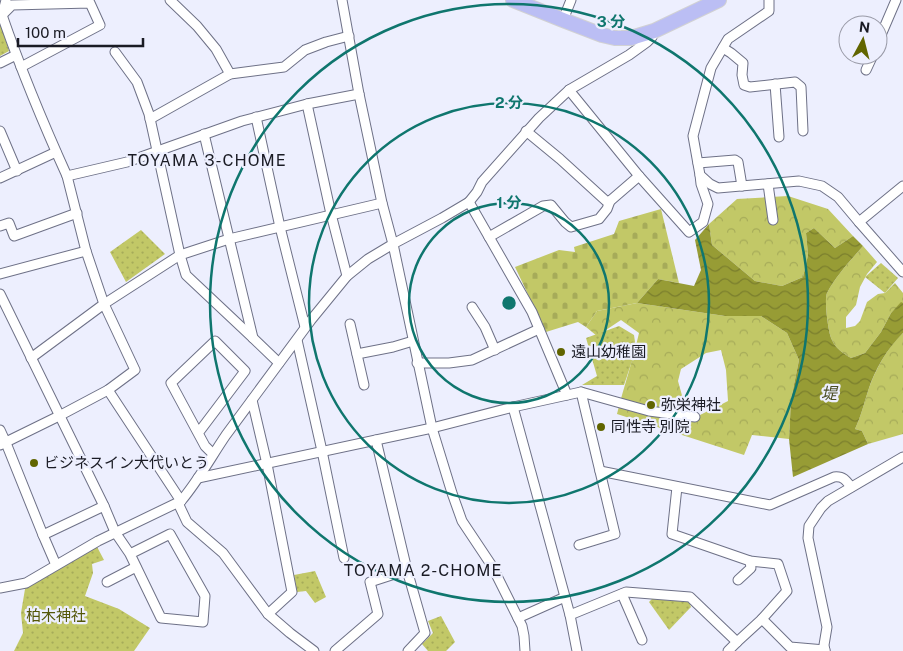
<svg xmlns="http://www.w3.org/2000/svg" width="903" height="651" viewBox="0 0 903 651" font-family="'Public Sans','Noto Sans JP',sans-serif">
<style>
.forest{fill:url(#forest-crowns);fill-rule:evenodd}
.cemetery{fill:url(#cemetery-stones)}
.park{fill:url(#park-dots)}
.water{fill:url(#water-waves)}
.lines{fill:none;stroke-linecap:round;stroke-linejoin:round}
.street-casing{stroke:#6e7187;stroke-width:11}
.primary-casing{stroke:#d1d1d3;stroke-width:16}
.street{stroke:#fff;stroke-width:9}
.primary{stroke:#bbbef4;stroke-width:14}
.ring{fill:none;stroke:#0f766e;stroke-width:2.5}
.poi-dot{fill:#616500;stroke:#edeffe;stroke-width:2}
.labels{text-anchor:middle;stroke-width:4.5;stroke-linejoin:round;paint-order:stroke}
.poi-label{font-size:15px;fill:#1a1b24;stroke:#edeffe;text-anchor:start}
.park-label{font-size:15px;fill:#545709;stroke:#edeffe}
.neighbourhood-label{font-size:16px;letter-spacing:1px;fill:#1a1b24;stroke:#edeffe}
.water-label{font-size:16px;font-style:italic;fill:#4b4e24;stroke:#edeffe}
.centre{fill:#0f766e;stroke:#edeffe;stroke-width:2.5}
.ring-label{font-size:15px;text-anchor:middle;font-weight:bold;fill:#0f766e;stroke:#edeffe;stroke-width:4.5;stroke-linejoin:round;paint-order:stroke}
</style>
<defs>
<pattern id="forest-crowns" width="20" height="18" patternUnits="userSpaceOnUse" patternTransform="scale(1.25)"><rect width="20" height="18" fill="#c2c867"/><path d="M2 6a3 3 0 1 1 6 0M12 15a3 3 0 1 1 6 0" fill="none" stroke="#a6ab59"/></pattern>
<pattern id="cemetery-stones" width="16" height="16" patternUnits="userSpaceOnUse" patternTransform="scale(1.25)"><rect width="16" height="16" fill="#c2c867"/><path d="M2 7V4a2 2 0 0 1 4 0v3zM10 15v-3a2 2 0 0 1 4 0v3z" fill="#a6ab59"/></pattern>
<pattern id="park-dots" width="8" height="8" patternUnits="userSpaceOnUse" patternTransform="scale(1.25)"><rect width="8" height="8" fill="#c2c867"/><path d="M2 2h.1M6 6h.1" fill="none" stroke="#a6ab59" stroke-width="1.8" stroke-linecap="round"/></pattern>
<pattern id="water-waves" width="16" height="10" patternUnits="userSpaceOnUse" patternTransform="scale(1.25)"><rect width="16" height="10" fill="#979c35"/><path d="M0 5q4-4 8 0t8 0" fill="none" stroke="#7a7e2d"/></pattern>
</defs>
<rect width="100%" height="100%" fill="#edeffe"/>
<g class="forest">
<path d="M788 196 828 209 853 236 835 248 814 228 806 233 808 255 803 277 782 286 755 281 712 245 709 224 737 199Z"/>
<path d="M863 246 877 262 867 274 860 287 856 305 846 317V328L855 326 860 321 867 302 878 294 885 293 895 283 903 293V303H901L891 313 881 332 865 353 851 358C843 353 836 349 832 340 828 333 824 299 827 293 836 276 850 261 863 246Z"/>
<path d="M637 303 725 316H761L787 333 799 360 791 400 789 439 752 435 744 455 617 414C624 386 633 360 639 333L621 320 597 336 586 327 597 311ZM721 350 726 370 728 401 700 415 683 411V399L678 381 681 369 706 353Z"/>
<path d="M903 333V434L868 444 862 431 855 429C861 416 864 404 868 391 875 370 887 348 903 333Z"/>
</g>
<path class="cemetery" d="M661 209 679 283 658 279 637 303 597 311 586 327 578 322 546 332 515 267 559 250 575 252 574 247 614 234 619 221Z"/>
<g class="park">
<path d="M0 25H1L9 51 0 56Z"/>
<path d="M141 230 165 254 126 282 110 252Z"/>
<path d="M881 263 898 278 885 293 865 277Z"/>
<path d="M619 326 634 335 636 349 624 385H582L597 376 586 338Z"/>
<path d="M95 543 104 560 92 564 93 573 85 596 119 609 150 628 134 651H14L23 633 21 613 26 583Z"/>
<path d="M315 571 326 597 315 603 306 591 297 592 294 575Z"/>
<path d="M652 599 689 602 691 607 669 630 649 602Z"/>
<path d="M441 616 455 642 446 651H428L422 644 433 633 428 621Z"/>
</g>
<path class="water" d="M709 224 712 245 755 281 782 286 803 277 808 255 806 233 814 228 835 248 853 236 863 246C850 261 836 276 827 293 824 299 828 333 832 340 836 349 843 353 851 358L865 353 881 332 891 313 901 302 903 303V333C887 349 875 369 868 391 864 404 861 416 855 429L862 431 868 444 793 477 789 439 791 400 799 360 787 333 761 316H725L637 303 658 279 694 286 701 270 695 240Z"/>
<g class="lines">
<g class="street-casing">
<g id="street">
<path d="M6 0 2 15 12 5 90 3 100 25 21 67"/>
<path d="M170 0 197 26 216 49 230 74"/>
<path d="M769 0V11L728 39 711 68 693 136 700 175 710 184 718 188 799 181 822 186 838 197 859 222 903 272"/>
<path d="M2 15C21 70 43 123 67 176"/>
<path d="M563 20 571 0"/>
<path d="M878 42 896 0"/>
<path d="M723 48 731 53 743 63 742 75 744 85 750 87 795 82 801 87 803 131"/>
<path d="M115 52 137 82 149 114 180 255 186 275 253 338"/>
<path d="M0 63 16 55"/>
<path d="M866 70 873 55"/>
<path d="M775 84 779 137"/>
<path d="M569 90 639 176 689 232 703 222 708 204 701 184 700 175"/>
<path d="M307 104 331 214 347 276"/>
<path d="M256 117 280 227 305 327"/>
<path d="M150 119 230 74 284 67 305 50 326 42 349 36"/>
<path d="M0 131 17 171"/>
<path d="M526 131 560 159 606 201H610"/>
<path d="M204 134 253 338 279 363"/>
<path d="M698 163 735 160 738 162 742 186"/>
<path d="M0 178 56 152"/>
<path d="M768 184 773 220"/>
<path d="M469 202 477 192 482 182 539 118 569 90 629 55 647 42 652 37 654 31"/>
<path d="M859 222 903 186"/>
<path d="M0 226 9 223 14 236 77 213"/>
<path d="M489 237 543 206 551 205 565 222 571 227 599 219 607 209 610 201 639 176"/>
<path d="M0 274 86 251"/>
<path d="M0 294 104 506 115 532 130 554 161 618 203 622 205 596 170 534 130 554"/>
<path d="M472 307 485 327 495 350"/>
<path d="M350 324 364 385"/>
<path d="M297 340 322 451 344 558"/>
<path d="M357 354 393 347 413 341"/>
<path d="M31 358 104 304 180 255 229 239 382 203"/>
<path d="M417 363H449L472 360 539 329"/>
<path d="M108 390 181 501"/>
<path d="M581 392 649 411 695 417"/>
<path d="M252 400 267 464 292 592 268 614"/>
<path d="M513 407 570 615 577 651"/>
<path d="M0 430 6 443 43 535 56 565"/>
<path d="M199 432 245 371 215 341 171 383 205 446 213 454"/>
<path d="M376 440 407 570 425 633 408 651"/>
<path d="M0 445 59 416 108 390 135 370 104 304 86 251 67 176 127 162 242 121 307 104 359 94"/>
<path d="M600 471 770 505 834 477C843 476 846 480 851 487"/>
<path d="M198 478 432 428 513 407 581 392 615 534 579 545"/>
<path d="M677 487 672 534 750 561 778 564 787 591 762 619"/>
<path d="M178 503 187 522 223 553 268 614 290 633 314 651"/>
<path d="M43 535 104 506"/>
<path d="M738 580 751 568 750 561"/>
<path d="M107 582 136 567"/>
<path d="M0 588 26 583 98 541 181 501C198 481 211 457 226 435L311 320 347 276 368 259 393 244 382 203 359 94 342 0"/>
<path d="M622 594 642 640"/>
<path d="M570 615 626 592 690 597 737 642 762 619 790 647 825 650"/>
<path d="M518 618 565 597"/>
<path d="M335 651 378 614 370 582 407 570"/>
<path d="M525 651 524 636 522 626 492 566 462 521 452 493 432 428 393 244 442 218 469 202 532 312 567 395"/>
<path d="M728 651 737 642"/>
<path d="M825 651 824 645 827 627 808 538 809 526 821 508 828 501 903 457"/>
</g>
</g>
<g class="primary-casing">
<path id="primary" d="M513 0 563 20 602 35 615 38H631L654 31 719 0"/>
</g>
<use href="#street" class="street"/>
<use href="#primary" class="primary"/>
</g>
<g class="ring">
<circle cx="509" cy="303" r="100"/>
<circle cx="509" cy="303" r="200"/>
<circle cx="509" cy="303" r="299"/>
</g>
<g class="poi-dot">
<circle cx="561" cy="352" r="5"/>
<circle cx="651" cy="405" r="5"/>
<circle cx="601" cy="427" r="5"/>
<circle cx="34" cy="463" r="5"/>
</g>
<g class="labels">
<g class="poi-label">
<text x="571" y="357">遠山幼稚園</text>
<text x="661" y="410">弥栄神社</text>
<text x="611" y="432">同性寺 別院</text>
<text x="44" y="468">ビジネスイン大代いとう</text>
</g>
<g class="park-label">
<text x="56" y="621">柏木神社</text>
</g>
<g class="neighbourhood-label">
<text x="207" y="166">TOYAMA 3-CHOME</text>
<text x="423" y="576">TOYAMA 2-CHOME</text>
</g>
<g class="water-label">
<text x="829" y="399">堤</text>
</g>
</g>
<circle cx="509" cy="303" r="8" class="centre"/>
<g class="ring-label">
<text x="611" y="27">3 分</text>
<text x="509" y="108">2 分</text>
<text x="509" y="208">1 分</text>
</g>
<g transform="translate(863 40) rotate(7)"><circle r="24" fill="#edeffe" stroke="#999aa7"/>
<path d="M0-4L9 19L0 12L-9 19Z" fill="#616500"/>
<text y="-8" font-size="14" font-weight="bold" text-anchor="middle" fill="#1a1b24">N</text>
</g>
<path d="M18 38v8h125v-8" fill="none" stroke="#1a1b24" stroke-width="2.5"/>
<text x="25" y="38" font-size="15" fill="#1a1b24" stroke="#edeffe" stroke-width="4" paint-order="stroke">100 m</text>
</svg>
